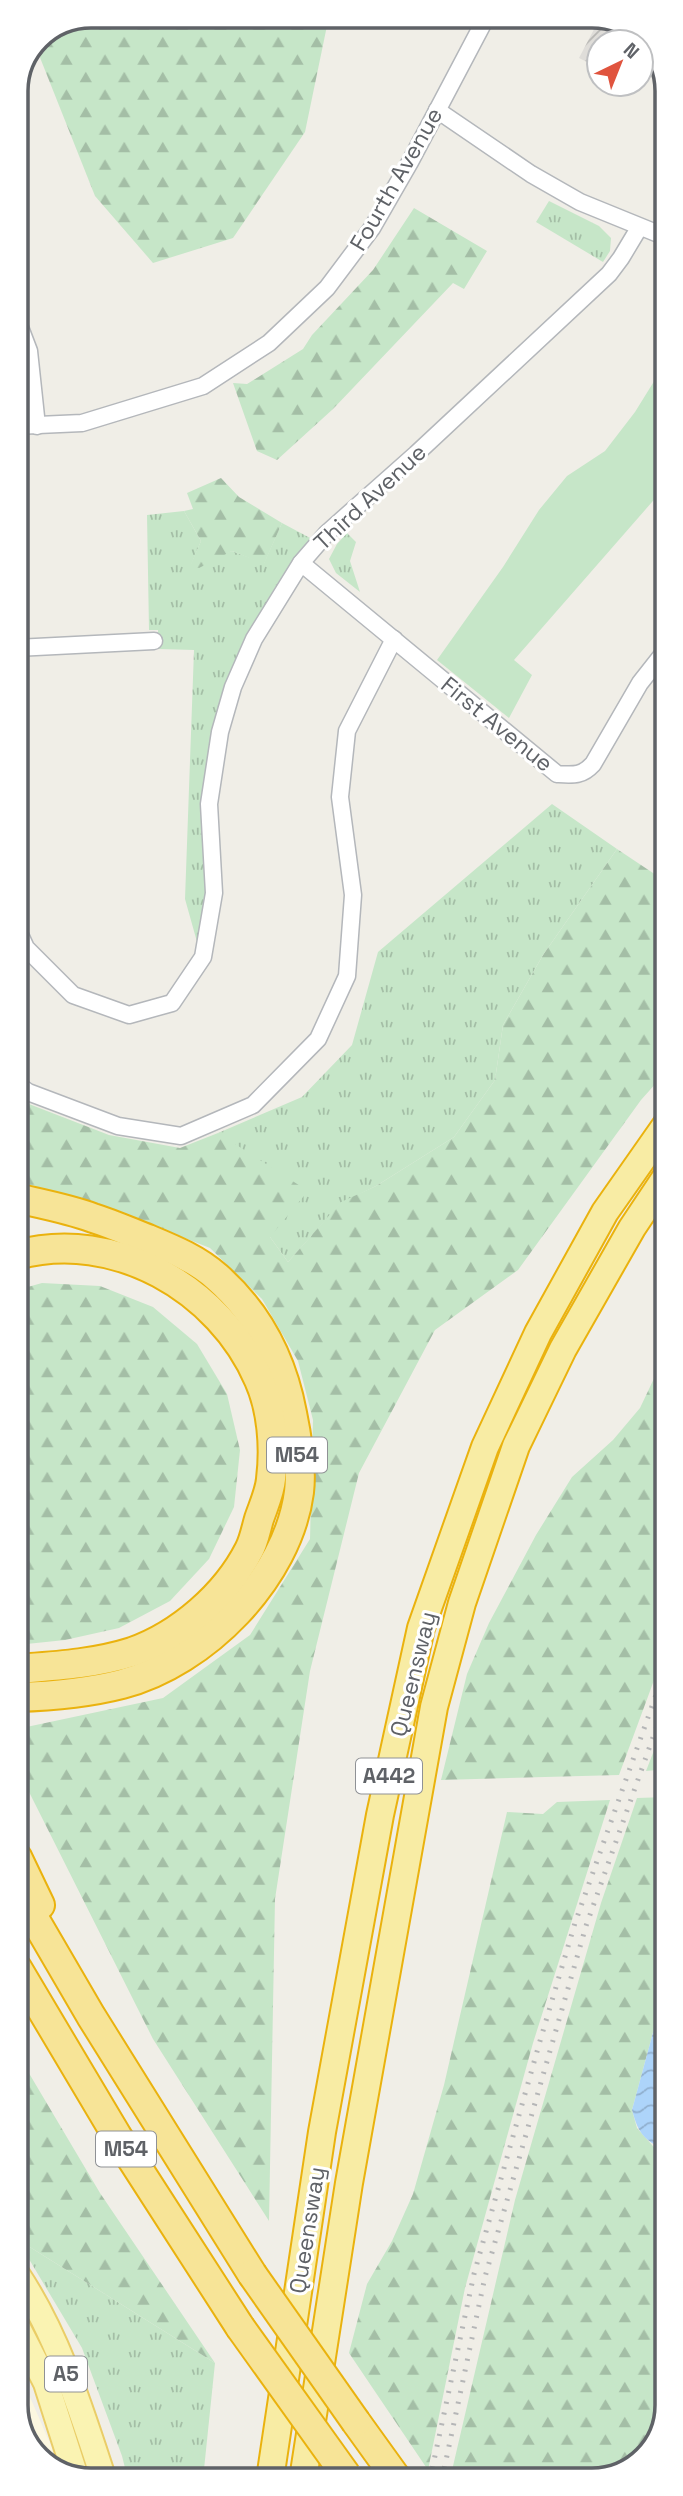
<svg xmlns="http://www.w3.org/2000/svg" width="683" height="2496" viewBox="0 0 683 2496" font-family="'Space Grotesk',sans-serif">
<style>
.commercial{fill:#fcf7e0}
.industrial{fill:url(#industrial-furrows)}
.grass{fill:url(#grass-tufts)}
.forest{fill:url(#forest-firs)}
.park{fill:#c6e6c8}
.water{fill:url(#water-waves)}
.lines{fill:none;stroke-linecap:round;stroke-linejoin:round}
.minor-casing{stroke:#b4b7bb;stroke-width:19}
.primary-casing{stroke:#eacd67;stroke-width:28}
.trunk-casing{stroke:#eab20e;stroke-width:30}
.motorway-casing{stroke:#eab20e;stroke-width:32}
.minor{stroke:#fff;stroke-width:16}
.primary{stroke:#faf3b2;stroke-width:24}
.trunk{stroke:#f8eca4;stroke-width:26}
.motorway{stroke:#f7e497;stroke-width:28}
.rail{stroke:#b5b6b7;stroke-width:5;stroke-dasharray:2 9;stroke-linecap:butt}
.motorway-bridge-casing{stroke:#eab20e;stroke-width:32;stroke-linecap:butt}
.motorway-bridge{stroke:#f7e497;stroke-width:28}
.labels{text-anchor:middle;stroke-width:6;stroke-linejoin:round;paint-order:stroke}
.shield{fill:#fff;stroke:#8f9195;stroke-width:2}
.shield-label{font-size:21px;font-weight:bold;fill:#5f6267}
.street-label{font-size:23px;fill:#5f6267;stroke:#fff}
.rim{fill:none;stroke:#5f6267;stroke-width:3.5}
</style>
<defs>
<pattern id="industrial-furrows" width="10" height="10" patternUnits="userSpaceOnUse" patternTransform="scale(1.75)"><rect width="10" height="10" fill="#dfddd9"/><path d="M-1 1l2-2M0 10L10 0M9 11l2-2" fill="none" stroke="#b8b7b4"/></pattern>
<pattern id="grass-tufts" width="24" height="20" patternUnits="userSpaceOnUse" patternTransform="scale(1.75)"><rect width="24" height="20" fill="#c6e6c8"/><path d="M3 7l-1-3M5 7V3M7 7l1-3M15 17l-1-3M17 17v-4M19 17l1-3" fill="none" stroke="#a4bea6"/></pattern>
<pattern id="forest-firs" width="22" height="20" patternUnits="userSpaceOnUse" patternTransform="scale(1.75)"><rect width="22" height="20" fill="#c6e6c8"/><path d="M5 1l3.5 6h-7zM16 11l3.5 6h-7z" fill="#a4bea6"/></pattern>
<pattern id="water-waves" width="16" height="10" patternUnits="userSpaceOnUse" patternTransform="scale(1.75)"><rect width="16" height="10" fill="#add4fa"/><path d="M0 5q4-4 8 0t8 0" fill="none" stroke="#90afce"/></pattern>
</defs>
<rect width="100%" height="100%" fill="#f0eee7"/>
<path class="commercial" d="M17 2367 52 2448 57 2469 41 2461 17 2420Z"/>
<path class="industrial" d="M601 16 642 35 650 49 641 71V42H599V68L579 58Z"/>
<g class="grass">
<path d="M549 201 599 226 611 238 610 251 603 262 536 222Z"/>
<path d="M184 511 201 541 191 565 232 551 264 563 282 523 312 539 273 591 245 648 218 714 208 897 199 949 185 899 194 650 158 649V630H149L147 515Z"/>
<path d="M347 533 356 542 350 561 360 592 336 573 329 559 337 544Z"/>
<path d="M552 804 617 849 543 955 503 1025 495 1080 454 1137 376 1186 341 1203 288 1262 270 1237 218 1133 302 1097 352 1045 378 952Z"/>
<path d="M17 2239 215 2363 203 2479 128 2480 122 2456 82 2348Z"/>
</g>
<g class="forest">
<path d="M91 16H329L305 132 233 238 153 263 95 196 35 45 38 37Z"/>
<path d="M414 208 487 251 464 289 453 283 333 409 277 460 257 451 233 383 247 384 303 349 312 335 373 270Z"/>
<path d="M221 478 239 497 282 523 264 564 232 551 199 568 190 566 201 541 184 511 193 509 187 493Z"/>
<path d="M617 849 659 877 666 866V1072L641 1100 518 1270 435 1330 359 1473 310 1671 275 1899 269 2221 153 2039 17 1768V1729L163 1698 250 1635 310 1539 313 1420 298 1361 262 1299 210 1248 144 1222 16 1186V1099L109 1135 180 1148 218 1133 308 1191 270 1237 288 1262 341 1202 376 1186 454 1137 495 1080 503 1025 543 955Z"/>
<path d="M42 1283 100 1286 153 1307 197 1344 227 1394 240 1450 234 1507 209 1559 170 1601 119 1628 65 1640 17 1645V1290Z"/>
<path d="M667 1351V1645L619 1775 441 1780 467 1674 489 1623 536 1535 572 1477 613 1440 640 1408Z"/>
<path d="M667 1717V1769L646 1771Z"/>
<path d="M667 1797V1981L632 2110 637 2128 667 2162V2406L649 2454 607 2479H450L515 2200 601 1903 637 1798Z"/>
<path d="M610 1800 533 2043 465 2288 428 2470 349 2353 367 2284 392 2241 413 2194 444 2085 507 1812 543 1814 557 1802Z"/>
<path d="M17 2053 100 2193 215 2363 17 2239Z"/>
</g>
<path class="park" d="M666 362V486L514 660 532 675 509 718 437 660 503 567 539 510 567 476 605 451 635 412Z"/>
<path class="water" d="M667 1981V2150L665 2151C643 2138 639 2135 632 2110Z"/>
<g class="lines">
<g class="minor-casing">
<g id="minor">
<path d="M437 110 531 174 580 202 666 237"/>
<path d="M16 317 29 351 37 426"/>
<path d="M16 426 82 423 203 386 269 343 327 288 372 228 410 162 487 16"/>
<path d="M301 563 557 774C574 775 582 776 593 764L640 683 666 650"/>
<path d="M16 648 154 641"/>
<path d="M16 926 26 948 73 995 129 1015 172 1003 203 957 214 893 209 804 220 732 233 687 254 639 301 563 327 533 416 454 609 274 621 258 639 228"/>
<path d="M16 1083 28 1092 118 1126 181 1136 253 1105 318 1039 347 976 353 895 340 797 347 731 394 639"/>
</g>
</g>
<g class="primary-casing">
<g id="primary">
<path d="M17 2274C58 2335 81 2410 104 2480"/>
<path d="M17 2326 46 2383 76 2477"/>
</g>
</g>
<g class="trunk-casing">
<g id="trunk">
<path d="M270 2479 322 2132 380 1815 421 1628 485 1447 538 1333 605 1212 666 1125"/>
<path d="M303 2479 349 2183 434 1707 462 1603 516 1446 563 1349 632 1228 666 1177"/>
</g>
</g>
<g class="motorway-casing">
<g id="motorway">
<path d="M16 1198C42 1204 69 1209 93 1218 112 1224 130 1232 148 1239 172 1249 197 1259 217 1277 258 1313 282 1360 292 1413 297 1437 302 1467 299 1492 288 1578 204 1663 122 1684 87 1693 52 1696 17 1697"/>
<path d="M17 1255C114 1228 220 1289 259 1380 272 1409 275 1447 271 1479 270 1492 263 1507 259 1519 256 1529 254 1541 249 1550 226 1595 180 1635 132 1652 94 1664 56 1666 17 1669"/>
<path d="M17 1857 40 1905"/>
<path d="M17 1889 91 2016 252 2274"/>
<path d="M17 1968 117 2136 240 2327"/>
<path d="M356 2422 397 2479"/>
</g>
</g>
<use href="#minor" class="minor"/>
<use href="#primary" class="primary"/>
<use href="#trunk" class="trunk"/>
<use href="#motorway" class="motorway"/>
<g class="rail">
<path d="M430 2479 474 2274 540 2041 575 1923 667 1664"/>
<path d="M442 2479 485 2277 552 2044 586 1926 667 1698"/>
</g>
<g class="motorway-bridge-casing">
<g id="motorway-bridge">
<path d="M252 2274 356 2422"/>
<path d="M240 2327 346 2475"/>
</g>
</g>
<use href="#motorway-bridge" class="motorway-bridge"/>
</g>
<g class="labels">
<g class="shield">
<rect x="267" y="1437.5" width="60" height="35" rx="5"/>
<rect x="356" y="1758.5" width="66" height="35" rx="5"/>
<rect x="96" y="2131.5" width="60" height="35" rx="5"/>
<rect x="45" y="2356.5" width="42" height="35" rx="5"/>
</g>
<g class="shield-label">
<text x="297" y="1462">M54</text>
<text x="389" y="1783">A442</text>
<text x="126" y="2156">M54</text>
<text x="66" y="2381">A5</text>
</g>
<g class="street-label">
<text transform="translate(396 179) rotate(-60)" y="8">Fourth Avenue</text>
<text transform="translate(370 497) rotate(-43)" y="8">Third Avenue</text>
<text transform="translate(497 724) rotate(39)" y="8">First Avenue</text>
<text transform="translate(413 1674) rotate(-76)" y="8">Queensway</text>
<text transform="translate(307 2230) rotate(-81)" y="8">Queensway</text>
</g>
</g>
<path d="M0 0H683V2496H0ZM91 28H592A63 63 0 0 1 655 91V2405A63 63 0 0 1 592 2468H91A63 63 0 0 1 28 2405V91A63 63 0 0 1 91 28Z" fill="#fff" fill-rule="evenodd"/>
<path class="rim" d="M91 28H592A63 63 0 0 1 655 91V2405A63 63 0 0 1 592 2468H91A63 63 0 0 1 28 2405V91A63 63 0 0 1 91 28Z"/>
<g transform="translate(620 63) rotate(43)"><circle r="33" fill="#ffffff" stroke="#bfc0c2" stroke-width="2"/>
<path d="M0-5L12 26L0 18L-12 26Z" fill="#e0543e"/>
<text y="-10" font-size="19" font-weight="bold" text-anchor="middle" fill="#5f6267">N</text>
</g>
</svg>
